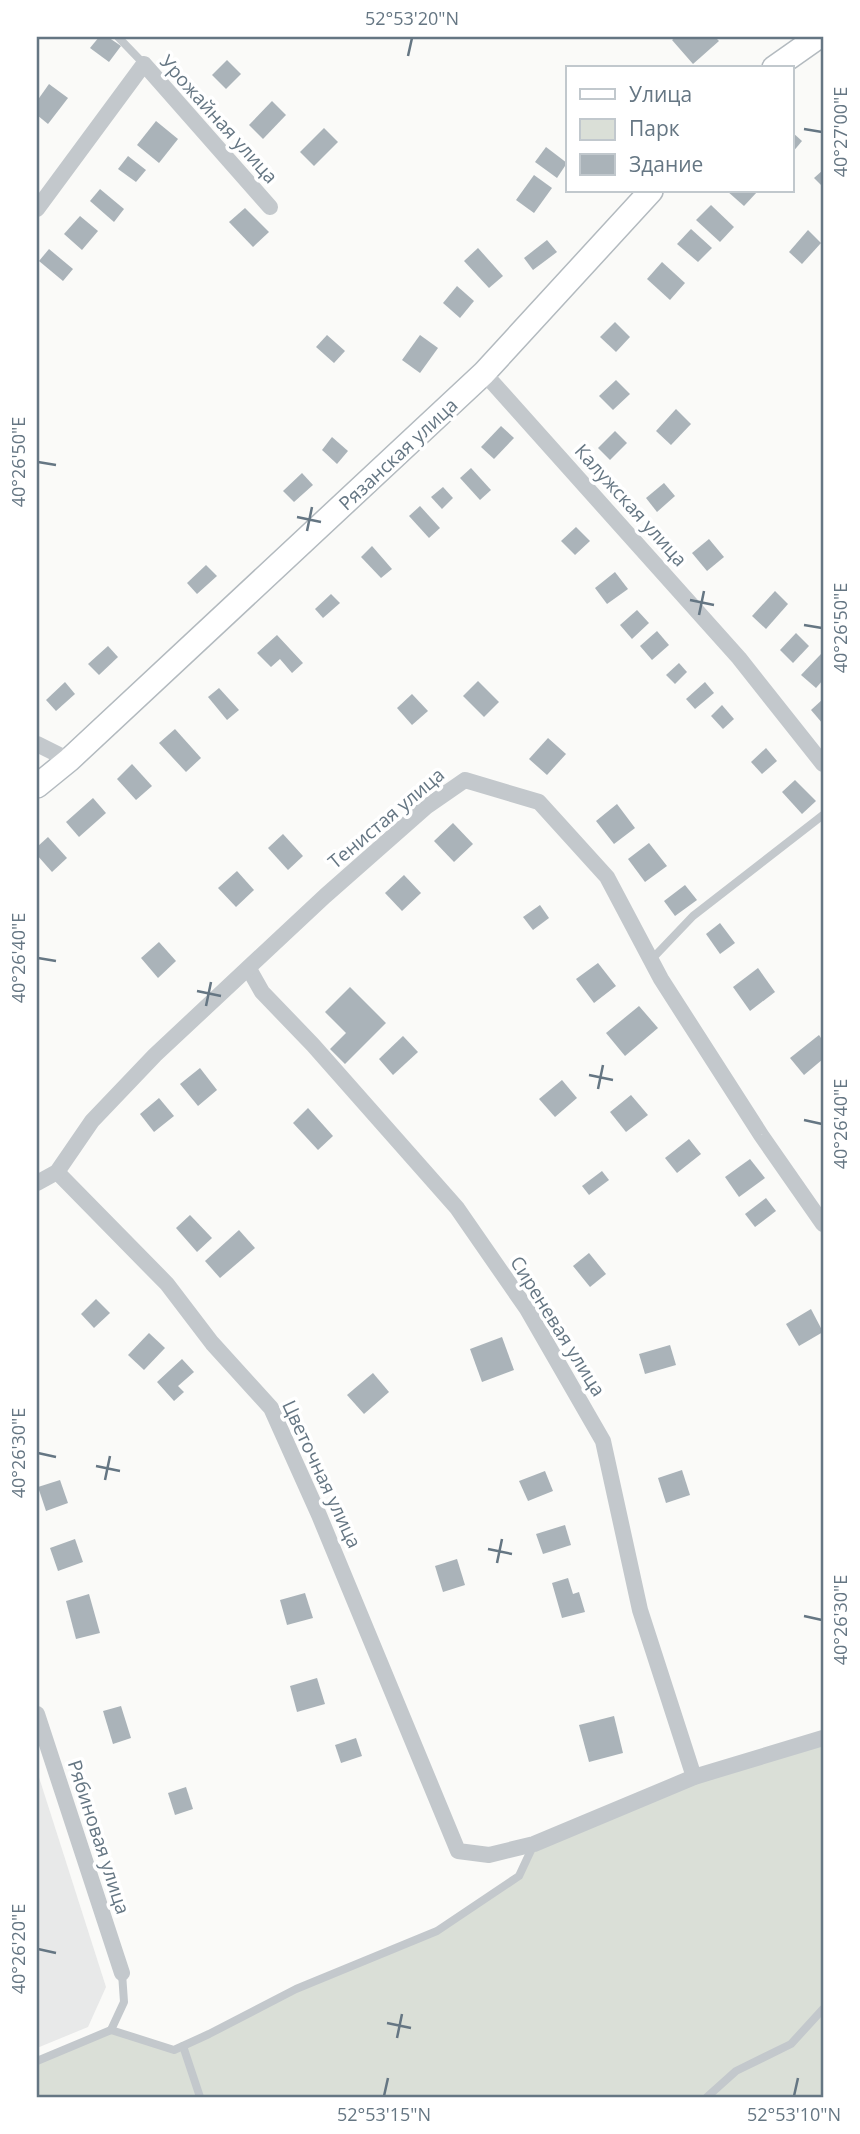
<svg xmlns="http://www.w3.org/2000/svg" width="860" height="2134" viewBox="0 0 860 2134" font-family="'Open Sans',sans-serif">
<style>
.built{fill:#e8e9e9}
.green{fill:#dadfd7}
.building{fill:#aab3b9}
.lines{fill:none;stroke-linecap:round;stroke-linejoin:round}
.secondary-casing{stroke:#b3babf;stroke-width:26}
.lane{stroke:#c3c8cc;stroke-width:8}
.street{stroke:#c3c8cc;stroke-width:16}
.secondary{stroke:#fff;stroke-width:23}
.ticks{fill:none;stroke:#657683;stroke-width:2.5}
.labels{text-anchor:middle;stroke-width:7;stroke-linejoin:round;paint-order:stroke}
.street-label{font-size:19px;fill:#657683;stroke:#fff}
.neatline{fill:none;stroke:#657683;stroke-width:2.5}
.ticks-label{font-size:18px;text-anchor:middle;fill:#657683}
</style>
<rect width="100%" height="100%" fill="#fafaf8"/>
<path class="built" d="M37 1771 106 1987 88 2027 37 2048Z"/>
<path class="green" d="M823 1738V2097H37V2061L111 2030 174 2050 296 1989 437 1931 519 1876 534 1844 694 1777Z"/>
<g class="building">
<path d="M99 37H108L121 46 109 62 90 48Z"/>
<path d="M676 37H715L719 41 693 64 672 40Z"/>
<path d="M227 60 241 74 226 89 212 75Z"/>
<path d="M49 84 68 98 48 124 37 115V101Z"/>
<path d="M272 101 286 115 263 139 249 125Z"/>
<path d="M156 121 178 139 159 163 137 145Z"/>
<path d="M324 128 338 142 314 166 300 152Z"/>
<path d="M792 132 802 141 792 153Z"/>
<path d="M546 147 567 163 557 178 535 162Z"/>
<path d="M128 156 146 170 136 182 118 169Z"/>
<path d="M823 170V187L814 178Z"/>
<path d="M534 175 552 188 534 213 516 200Z"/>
<path d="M100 189 124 209 114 222 90 201Z"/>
<path d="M727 191H758L744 206Z"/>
<path d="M711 205 734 227 720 242 696 220Z"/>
<path d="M245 208 269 232 253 247 229 222Z"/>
<path d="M80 216 98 231 82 250 64 234Z"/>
<path d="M691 229 712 248 698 262 677 244Z"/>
<path d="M808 230 821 243 802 264 789 252Z"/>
<path d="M547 240 557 252 533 270 524 258Z"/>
<path d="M478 248 503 276 489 288 464 261Z"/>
<path d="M49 249 73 269 63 281 39 261Z"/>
<path d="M662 262 685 283 670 300 647 279Z"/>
<path d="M457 286 474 301 460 318 443 303Z"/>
<path d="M615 322 630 337 616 352 600 337Z"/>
<path d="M327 335 345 351 334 363 316 347Z"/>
<path d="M420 335 438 348 420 373 402 360Z"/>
<path d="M616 380 630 394 613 410 599 396Z"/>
<path d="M676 409 691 424 671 445 656 431Z"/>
<path d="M501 426 514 438 494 459 481 447Z"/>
<path d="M615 431 627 443 610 460 598 448Z"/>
<path d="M332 437 348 451 337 464 322 450Z"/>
<path d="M471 468 491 490 480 500 460 478Z"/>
<path d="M302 473 313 485 294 502 283 491Z"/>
<path d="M664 483 675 496 657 512 646 498Z"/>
<path d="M443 487 453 498 442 509 431 497Z"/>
<path d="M420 506 440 528 429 538 409 516Z"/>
<path d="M576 527 590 541 575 555 561 541Z"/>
<path d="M709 539 724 557 707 571 692 553Z"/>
<path d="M372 546 392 569 381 578 361 557Z"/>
<path d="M206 565 217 576 197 594 187 583Z"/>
<path d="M615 572 628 589 607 604 595 588Z"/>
<path d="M775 591 788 604 766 629 752 616Z"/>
<path d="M331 594 340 603 323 618 315 609Z"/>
<path d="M637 610 649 623 632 639 620 625Z"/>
<path d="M657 631 669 645 652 660 640 646Z"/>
<path d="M796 633 809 646 793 663 780 650Z"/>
<path d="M277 635 303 663 292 673 280 659 271 667 257 653Z"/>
<path d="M108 646 118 657 99 675 88 664Z"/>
<path d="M821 654 823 680 816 688 801 675Z"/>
<path d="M679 663 687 672 675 684 666 675Z"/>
<path d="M478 681 499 702 484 717 463 696Z"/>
<path d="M65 682 75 694 56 711 46 700Z"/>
<path d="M705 682 714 693 695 709 686 699Z"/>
<path d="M219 688 239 710 227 720 208 697Z"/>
<path d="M412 694 428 711 412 725 397 708Z"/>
<path d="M823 699V724L811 710Z"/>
<path d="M722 705 734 719 723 729 711 716Z"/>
<path d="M175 729 201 758 186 772 159 743Z"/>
<path d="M548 738 566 754 547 775 529 759Z"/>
<path d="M766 748 777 761 762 774 751 762Z"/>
<path d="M132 764 152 786 136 800 117 779Z"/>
<path d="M795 780 816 801 802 814 782 792Z"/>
<path d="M93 798 106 813 79 837 66 822Z"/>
<path d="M617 804 635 828 614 844 596 821Z"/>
<path d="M453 823 473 844 454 862 434 841Z"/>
<path d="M283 834 303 856 288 870 268 848Z"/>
<path d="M48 837 67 858 52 872 37 855V847Z"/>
<path d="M649 843 667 866 645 882 628 859Z"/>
<path d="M237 871 254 890 236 907 218 888Z"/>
<path d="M404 875 421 893 402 911 385 893Z"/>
<path d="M685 885 697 900 675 916 664 901Z"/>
<path d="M540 905 549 918 533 930 523 917Z"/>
<path d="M720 923 735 943 720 954 706 934Z"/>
<path d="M159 942 176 961 158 978 141 958Z"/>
<path d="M598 963 616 986 594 1003 576 979Z"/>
<path d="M758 968 775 992 750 1011 733 987Z"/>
<path d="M350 987 386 1023 345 1064 330 1049 346 1033 325 1012Z"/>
<path d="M639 1006 658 1028 625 1056 606 1033Z"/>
<path d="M819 1035 823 1041V1059L804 1075 790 1058Z"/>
<path d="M403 1036 418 1052 393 1075 379 1059Z"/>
<path d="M200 1068 217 1090 198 1106 180 1084Z"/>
<path d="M562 1080 577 1098 555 1117 539 1099Z"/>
<path d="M631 1095 648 1115 626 1132 610 1112Z"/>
<path d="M159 1098 174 1116 154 1132 140 1114Z"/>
<path d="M308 1108 333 1136 318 1150 293 1123Z"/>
<path d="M689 1139 701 1154 677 1173 665 1158Z"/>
<path d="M750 1159 765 1178 739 1197 725 1177Z"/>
<path d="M602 1171 609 1180 589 1195 582 1186Z"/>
<path d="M766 1198 776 1211 755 1227 745 1214Z"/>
<path d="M190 1215 212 1238 197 1252 176 1228Z"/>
<path d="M239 1230 255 1248 220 1278 205 1261Z"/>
<path d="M589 1253 606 1274 590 1287 573 1266Z"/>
<path d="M96 1299 110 1313 94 1328 81 1314Z"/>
<path d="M811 1309 823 1332 799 1346 786 1324Z"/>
<path d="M149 1333 165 1348 144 1370 128 1355Z"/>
<path d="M502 1337 514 1370 482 1382 470 1349Z"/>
<path d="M670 1345 676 1365 645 1374 639 1354Z"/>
<path d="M182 1359 194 1372 178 1386 184 1392 174 1401 157 1382Z"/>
<path d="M373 1373 389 1392 364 1414 347 1395Z"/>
<path d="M682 1470 690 1495 666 1503 658 1478Z"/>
<path d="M545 1471 553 1491 528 1501 519 1481Z"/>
<path d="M60 1480 68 1503 46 1511 38 1487Z"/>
<path d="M565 1525 571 1545 543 1554 536 1534Z"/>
<path d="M75 1539 83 1562 58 1571 50 1548Z"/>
<path d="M457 1559 465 1585 443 1592 435 1566Z"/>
<path d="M568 1578 573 1594 579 1592 585 1612 562 1618 552 1583Z"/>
<path d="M305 1593 313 1618 287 1625 280 1600Z"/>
<path d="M89 1594 100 1633 76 1639 66 1601Z"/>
<path d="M317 1678 325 1704 297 1712 290 1686Z"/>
<path d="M121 1706 131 1738 113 1744 103 1711Z"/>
<path d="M614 1716 623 1753 589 1762 579 1725Z"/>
<path d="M356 1738 362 1756 341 1763 335 1745Z"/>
<path d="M186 1787 193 1809 175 1815 168 1793Z"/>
</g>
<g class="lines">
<g class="secondary-casing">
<g id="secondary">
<path d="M774 68 818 37"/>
<path d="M37 786 69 760 484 373 651 191"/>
</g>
</g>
<g class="lane">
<path d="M118 37 144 64"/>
<path d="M651 960 693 916 823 815"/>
<path d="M111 2030 124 2002 122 1973"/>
<path d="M183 2046 200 2097"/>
<path d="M37 2061 111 2030 174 2050 209 2034 296 1989 437 1931 519 1876 533 1846"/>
<path d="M707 2097 736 2071 791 2044 823 2009"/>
</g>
<g class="street">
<path d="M37 209 144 64 270 207"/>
<path d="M484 373 739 658 823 764"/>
<path d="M37 744 69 760"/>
<path d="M249 969 262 992 313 1045 457 1208 527 1309 603 1441 640 1610 694 1777"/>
<path d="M57 1172 167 1284 212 1343 271 1408 319 1515 458 1851 489 1855 534 1844 694 1777 823 1738"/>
<path d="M37 1183 57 1172 92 1121 155 1055 325 896 426 807 465 780 539 802 607 877 661 979 761 1135 823 1224"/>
<path d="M37 1714 122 1973"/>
</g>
<use href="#secondary" class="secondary"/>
</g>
<path class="ticks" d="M408 56 412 38M804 129 822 132M38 462 56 465M297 517 321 522M307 531 312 507M690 600 714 605M699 615 704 591M804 625 822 628M38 958 56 961M197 991 221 996M206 1006 211 982M589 1075 613 1080M598 1089 603 1065M804 1120 822 1124M38 1453 56 1457M96 1466 120 1471M105 1480 110 1456M488 1549 512 1554M497 1563 502 1539M804 1616 822 1620M38 1949 56 1953M387 2023 411 2028M397 2038 402 2014M384 2096 388 2078M794 2096 798 2078"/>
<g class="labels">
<g class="street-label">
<text transform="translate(219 119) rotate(48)" y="7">Урожайная улица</text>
<text transform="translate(398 454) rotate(-43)" y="7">Рязанская улица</text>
<text transform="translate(631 505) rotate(48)" y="7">Калужская улица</text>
<text transform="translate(386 818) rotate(-40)" y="7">Тенистая улица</text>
<text transform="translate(558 1326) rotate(58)" y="7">Сиреневая улица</text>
<text transform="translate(322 1474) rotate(65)" y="7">Цветочная улица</text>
<text transform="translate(99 1837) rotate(72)" y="7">Рябиновая улица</text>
</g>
</g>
<rect width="860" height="2134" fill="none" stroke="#ffffff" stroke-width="77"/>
<rect x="566" y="66" width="228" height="126" fill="#ffffff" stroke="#c1c8cd" stroke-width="2"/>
<rect x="580" y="89" width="35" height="10" fill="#ffffff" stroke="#c1c8cd" stroke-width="2"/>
<text x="629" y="102" font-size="21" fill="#657683">Улица</text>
<rect x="580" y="119" width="35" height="21" fill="#dadfd7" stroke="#c1c8cd" stroke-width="2"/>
<text x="629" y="136" font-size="21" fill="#657683">Парк</text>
<rect x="580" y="154" width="35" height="21" fill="#aab3b9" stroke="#c1c8cd" stroke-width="2"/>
<text x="629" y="172" font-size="21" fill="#657683">Здание</text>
<rect x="38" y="38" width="784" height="2058" class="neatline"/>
<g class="ticks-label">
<text x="412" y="25">52°53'20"N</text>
<text transform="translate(841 132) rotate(-90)" y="6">40°27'00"E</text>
<text transform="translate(19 462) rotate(-90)" y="6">40°26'50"E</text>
<text transform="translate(841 628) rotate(-90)" y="6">40°26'50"E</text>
<text transform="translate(19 958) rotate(-90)" y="6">40°26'40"E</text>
<text transform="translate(841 1124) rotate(-90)" y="6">40°26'40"E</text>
<text transform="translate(19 1453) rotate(-90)" y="6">40°26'30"E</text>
<text transform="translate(841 1620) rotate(-90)" y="6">40°26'30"E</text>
<text transform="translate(19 1949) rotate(-90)" y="6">40°26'20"E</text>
<text x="384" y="2121">52°53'15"N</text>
<text x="794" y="2121">52°53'10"N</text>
</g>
</svg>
